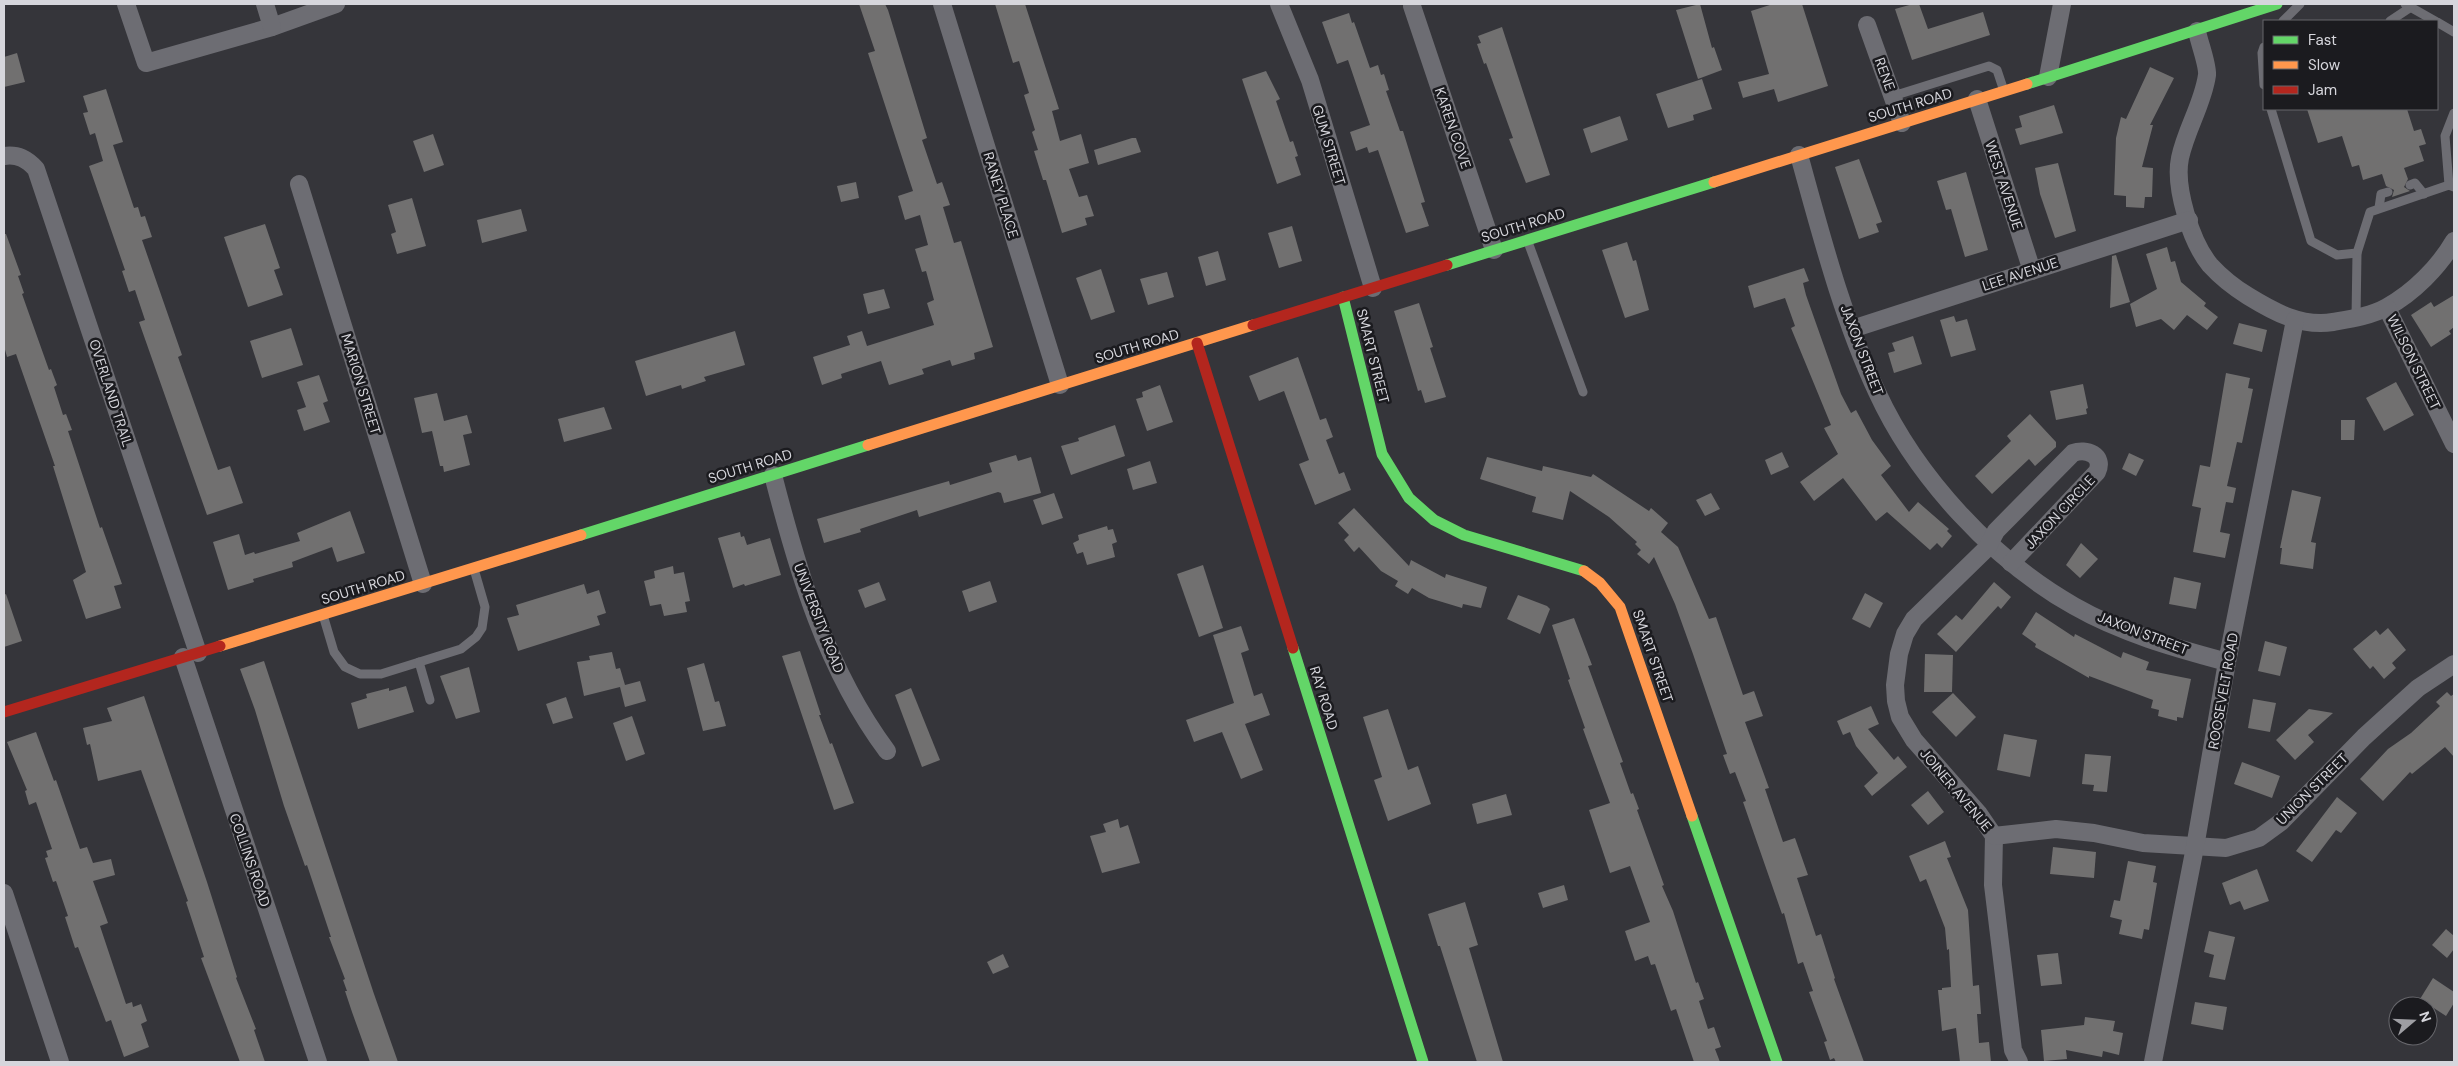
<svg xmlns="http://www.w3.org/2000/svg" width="2458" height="1066" viewBox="0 0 2458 1066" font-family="'DM Sans',sans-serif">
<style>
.building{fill:#717070}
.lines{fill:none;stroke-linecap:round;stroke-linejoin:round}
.lane{stroke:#6d6d73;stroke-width:9}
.street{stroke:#6d6d73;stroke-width:18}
.fast{stroke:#63d668;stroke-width:11}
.slow{stroke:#ff974d;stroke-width:11}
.jam{stroke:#b3261e;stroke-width:11}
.labels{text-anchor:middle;stroke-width:5;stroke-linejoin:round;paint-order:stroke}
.street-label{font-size:14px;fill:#d6d6dc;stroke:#1b1b1f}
</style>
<rect width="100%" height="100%" fill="#35353a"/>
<g class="building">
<path d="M859 4H885L888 10 927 138 922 140 937 184 942 182 950 205 943 207 954 243 961 241 993 347 974 353 975 359 952 366 950 360 922 369 924 374 889 385 881 361 841 374 842 378 822 385 813 357 850 345 847 336 862 331 867 346 934 325 927 303 934 300 926 271 922 272 915 249 928 245 920 215 905 220 898 196 913 191 868 53 875 51Z"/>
<path d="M995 4H1025L1059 109 1052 111 1060 141 1081 134 1089 163 1069 169 1079 197 1087 195 1094 216 1085 218 1087 225 1062 233 1046 180H1043L1034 151 1038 150 1032 132 1035 130 1024 95 1029 93 1019 61 1013 63Z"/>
<path d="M1700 4 1712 48 1714 47 1722 70 1698 79 1676 10Z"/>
<path d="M1773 4H1802L1828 86 1778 102 1774 89 1743 98 1738 82 1769 74 1751 11Z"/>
<path d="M1913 4H1919L1928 29 1983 12 1990 35 1912 60 1895 9Z"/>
<path d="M1349 13 1352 23 1354 22 1370 68 1378 65 1381 75 1384 74 1389 90 1386 91 1400 131H1403L1425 202 1421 203 1429 226 1406 233 1378 150 1369 153 1367 147 1356 151 1350 132 1370 125 1348 60 1337 64 1322 22Z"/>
<path d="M1502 27 1550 175 1526 183 1509 139 1513 138 1486 63 1484 64 1477 44 1481 43 1478 36Z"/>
<path d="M17 53 25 82 4 87V57Z"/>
<path d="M2150 67 2174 78 2150 125H2153L2142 167 2153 168 2152 197H2145L2144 208 2126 207V196L2114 195 2116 138 2121 117 2126 119Z"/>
<path d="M1266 71 1280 99 1276 101 1290 142 1293 141 1298 156 1295 157 1301 175 1277 184 1242 79Z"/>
<path d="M1702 79 1712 109 1693 115 1694 120 1668 128 1656 94Z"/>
<path d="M106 89 123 142 113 145 134 208 138 207 141 217 145 216 152 237 142 240 182 355 178 357 218 470 230 466 243 503 207 515 139 322 145 320 135 290 129 292 122 271 125 270 89 166 103 161 95 133 90 135 83 113 88 112 83 96Z"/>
<path d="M2054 105 2063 133 2020 145 2015 129 2022 127 2019 116Z"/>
<path d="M2307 109H2407L2414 131 2421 129 2426 144 2419 146 2424 161 2404 168 2408 179 2404 187 2410 191 2392 197 2394 190 2386 186 2382 174 2363 180 2359 165 2352 167 2342 136 2318 143Z"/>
<path d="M1620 116 1628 140 1591 153 1583 129Z"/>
<path d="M433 134 444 165 424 172 413 141Z"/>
<path d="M1132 138H1136L1141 152 1098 165 1094 150Z"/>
<path d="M1859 159 1882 222 1876 224 1879 232 1859 239 1835 167Z"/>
<path d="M2058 163 2076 231 2055 238 2040 194 2035 168Z"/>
<path d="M1966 172 1988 250 1965 257 1951 209 1946 210 1937 181Z"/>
<path d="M856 182 859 198 841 202 837 186Z"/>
<path d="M412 198 426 246 397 254 391 234 396 232 388 205Z"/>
<path d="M521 209 527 231 482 243 477 220Z"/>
<path d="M265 224 280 268 274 270 283 295 248 307 224 237Z"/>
<path d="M1292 226 1302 261 1279 268 1268 233Z"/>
<path d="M4 234H6L21 275 18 276 24 293 22 294 49 370 51 369 57 385 54 387 63 415 66 414 72 430 68 431 100 528 102 527 122 584 114 586 121 608 86 619 73 580 86 572 53 466H55L16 354 7 357 4 346Z"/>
<path d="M1627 242 1633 261 1636 260 1649 310 1625 318 1602 250Z"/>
<path d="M2167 247 2171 262 2175 261 2181 282 2206 303 2204 306 2218 317 2207 330 2187 315 2174 330 2161 319 2136 327 2130 304 2157 289 2146 254Z"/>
<path d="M1218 251 1226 280 1206 286 1198 257Z"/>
<path d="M2116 255 2130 302 2110 308 2112 256Z"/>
<path d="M1804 268 1809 281 1803 283 1806 295 1841 394 1851 413 1856 410 1872 440 1891 466 1881 475 1909 512 1918 502 1949 529 1947 531 1952 536 1942 548 1937 543 1930 550 1887 512 1876 521 1843 478 1814 501 1800 482 1838 454 1824 428 1831 425 1791 328 1795 326 1785 298 1754 308 1748 286Z"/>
<path d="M1101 269 1115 312 1091 320 1076 278Z"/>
<path d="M1167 272 1174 297 1148 305 1140 279Z"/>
<path d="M884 289 890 308 868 314 863 294Z"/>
<path d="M2454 295V327L2449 331 2451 334 2431 347 2411 315 2431 302 2434 307Z"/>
<path d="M1419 303 1433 347 1430 348 1446 397 1425 403 1421 390 1418 391 1394 311Z"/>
<path d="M1954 316 1956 322 1967 319 1976 350 1951 357 1940 320Z"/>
<path d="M2239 323 2267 330 2262 352 2233 344Z"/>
<path d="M291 328 303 365 262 378 250 341Z"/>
<path d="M735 331 745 365 704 377 706 381 682 389 681 385 646 396 635 361Z"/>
<path d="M1913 336 1922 364 1894 373 1888 353 1895 351 1892 343Z"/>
<path d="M1298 357 1320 420 1326 418 1333 437 1326 440 1339 474 1344 472 1351 490 1315 505 1299 464 1309 460 1284 391 1259 401 1249 376Z"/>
<path d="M2226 373 2250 378 2248 388 2253 389 2242 443 2237 442 2227 486 2236 488 2233 503 2226 502 2220 532 2230 534 2225 558 2193 552 2201 508 2192 506 2200 465 2210 467Z"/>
<path d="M319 375 328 401 323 403 330 422 304 431 297 410 306 407 297 382Z"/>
<path d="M2396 382 2414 415 2384 431 2366 398Z"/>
<path d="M2083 384 2088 408 2086 409 2087 414 2056 420 2050 391Z"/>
<path d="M1160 385 1173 422 1147 431 1136 399 1143 397 1142 392Z"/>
<path d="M437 393 444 421 467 415 472 433 463 435 470 465 444 472 443 466H440L432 431 422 433 414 398Z"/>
<path d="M604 407 612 429 564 442 558 419Z"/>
<path d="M2030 414 2056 442V447L2035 466 2029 459 1992 494 1975 476 2011 441 2007 436Z"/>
<path d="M2341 420H2355L2354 440H2341Z"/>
<path d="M1115 425 1125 456 1071 475 1061 446 1079 441 1078 438Z"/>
<path d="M1782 452 1789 467 1771 475 1765 460Z"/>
<path d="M2129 453 2144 460 2136 476 2122 469Z"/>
<path d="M1016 455 1018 461 1031 457 1041 493 1004 503 1001 493 998 492 919 517 917 510 860 529 861 532 824 543 817 519 949 481 950 485 992 472 989 463Z"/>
<path d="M1487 457 1542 471 1543 466 1591 477 1593 474 1649 511 1651 508 1668 523 1661 532 1678 547 1709 619 1716 617 1743 695 1754 691 1763 716 1745 722 1769 788 1765 789 1783 842 1795 838 1808 875 1797 878 1816 936 1821 934 1835 978 1834 979 1864 1062H1836L1834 1058 1830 1060 1824 1042 1827 1041 1809 992 1813 991 1803 962 1798 964 1784 913 1782 914 1743 802 1746 801 1735 772 1730 774 1723 755 1727 754 1693 654 1675 604 1654 557 1649 564 1637 554 1641 550 1635 544 1637 542 1609 517 1570 491 1563 520 1532 512 1536 497 1480 479Z"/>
<path d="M1150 461 1157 483 1133 490 1127 469Z"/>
<path d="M2292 490 2321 497 2311 542 2316 543 2313 569 2280 564 2282 548H2280Z"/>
<path d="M1054 493 1063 518 1042 525 1033 500Z"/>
<path d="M1711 493 1720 509 1705 516 1696 500Z"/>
<path d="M1354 508 1409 566 1411 560 1445 578 1446 574 1487 587 1481 608 1463 604 1462 608 1429 598 1412 588 1408 594 1395 586 1398 581 1381 571 1359 547 1354 552 1344 540 1349 535 1338 523Z"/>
<path d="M350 511 365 553 337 562 332 547 292 562 293 567 253 579 254 582 228 590 213 542 239 534 245 555 254 552 255 554 300 541 297 533Z"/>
<path d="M1107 526 1108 530 1113 529 1117 542 1112 544 1115 557 1087 565 1083 552 1077 554 1073 543 1079 540 1078 535Z"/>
<path d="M740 532 741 537 744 536 747 545 770 538 781 575 745 586 744 584 733 588 718 538Z"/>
<path d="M2081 543 2098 559 2080 578 2066 565Z"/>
<path d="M1203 565 1223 628 1199 637 1177 574Z"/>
<path d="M673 566 674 574 684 572 690 601 685 602 687 612 664 616 661 604 650 606 644 581 655 578 654 571Z"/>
<path d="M2174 577 2201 583 2196 609 2169 604Z"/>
<path d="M990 581 997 602 969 612 962 591Z"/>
<path d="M879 582 886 600 865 608 858 590Z"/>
<path d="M1994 582 2011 597 2001 609 1998 606 1956 652 1937 634 1956 615 1962 620Z"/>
<path d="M584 584 587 594 599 590 606 613 597 616 600 625 518 651 507 618 519 615 516 605Z"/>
<path d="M1865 593 1883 603 1870 628 1852 619Z"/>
<path d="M6 594 22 641 4 647V595Z"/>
<path d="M1518 595 1547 606 1550 609 1540 634 1507 619Z"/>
<path d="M2036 612 2074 637 2075 634 2121 658 2123 652 2149 662 2146 670 2191 679 2183 718 2177 717V721L2158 716 2159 710 2151 708 2153 700 2089 676V678L2035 647 2036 644 2022 634Z"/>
<path d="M1574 618 1592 665 1588 666 1623 762 1620 763 1631 794 1633 793 1639 809 1637 810 1664 885 1662 886 1673 911 1696 983 1698 982 1704 999 1699 1001 1708 1029 1714 1027 1721 1047 1715 1049 1720 1062H1694L1676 1009 1671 1011 1655 964 1651 965 1648 956 1635 961 1625 931 1650 922 1630 866 1610 873 1589 810 1610 803 1583 729 1585 728 1568 680 1570 679 1552 625Z"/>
<path d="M1241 626 1249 650 1241 653 1254 696 1262 693 1270 715 1245 724 1263 770 1241 779 1222 732 1194 742 1186 720 1234 703 1213 635Z"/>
<path d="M2388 628 2406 650 2392 663 2396 668 2384 679 2373 666 2370 669 2353 649 2376 630 2380 635Z"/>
<path d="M2265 641 2287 647 2280 676 2258 671Z"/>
<path d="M800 651 821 715H819L830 744 832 743 854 803 834 810 782 656Z"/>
<path d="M612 652 616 669 620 668 625 685 640 681 646 701 625 707 620 687 584 696 577 662 590 660 589 656Z"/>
<path d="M1925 654 1953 655 1952 692H1924Z"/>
<path d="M264 661 374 994 398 1062H370L352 1012 345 991H347L343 980 345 979 329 937H331L307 865 305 866 284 806 255 710 240 669Z"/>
<path d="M704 663 715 702 719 701 726 726 703 731 687 668Z"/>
<path d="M469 667 480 712 456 719 440 676Z"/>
<path d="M406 686 414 712 358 729 351 703 367 698 366 694 389 688V691Z"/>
<path d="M911 688 940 760 922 767 895 695Z"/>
<path d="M2447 692 2451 696 2454 694V757L2445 747 2412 774 2410 772 2383 801 2360 779 2388 749 2411 733 2440 706 2436 702Z"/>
<path d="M1953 693 1976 717 1956 737 1932 712Z"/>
<path d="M144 696 207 882 237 977 236 978 256 1029 254 1030 265 1062H240L201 958 204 957 186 902 188 901 141 770 98 781 90 744 87 745 83 728 112 721 107 708Z"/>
<path d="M566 697 573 718 553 724 546 704Z"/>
<path d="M2253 699 2276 703 2270 732 2248 728Z"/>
<path d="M1871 706 1879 724 1868 729 1894 760 1898 756 1907 767 1872 796 1864 786 1878 773 1856 746 1850 732 1843 735 1837 721Z"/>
<path d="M1388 709 1408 770 1418 766 1431 804 1388 821 1374 780 1382 777 1363 717Z"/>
<path d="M2309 709 2333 713 2308 735 2314 742 2295 760 2276 740Z"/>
<path d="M632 716 645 754 626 761 613 723Z"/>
<path d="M36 732 54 781 56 780 80 849 87 847 93 863 111 859 115 875 93 881 108 923 100 926 126 1004 132 1002 133 1007 141 1004 147 1021 141 1024 149 1047 124 1057 111 1020 106 1022 78 947 75 948 65 917 68 916 56 881 53 882 45 858 48 857 46 851 52 849 36 802 29 805 25 791 27 790 7 742Z"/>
<path d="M2004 734 2037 740 2030 777 1997 770Z"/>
<path d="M2085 754 2111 756 2107 792 2093 791 2094 785 2082 784Z"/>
<path d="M2242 762 2280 776 2272 798 2234 784Z"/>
<path d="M1928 791 1944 812 1928 825 1911 805Z"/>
<path d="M1506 794 1512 815 1477 824 1472 804Z"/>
<path d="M2337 797 2357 813 2341 833 2336 830 2312 862 2296 851Z"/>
<path d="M1118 819 1120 828 1128 825 1140 863 1102 873 1090 836 1106 832 1103 824Z"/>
<path d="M1945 841 1951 857 1947 858 1968 910 1973 986 1979 985 1981 1014H1977L1979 1043 1989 1042 1991 1062H1960L1956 1028 1942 1031 1938 990H1942V988L1951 987 1949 949 1947 950 1945 928 1926 879 1920 882 1909 856Z"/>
<path d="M2053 847 2096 852 2094 878 2050 874Z"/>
<path d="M2128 861 2156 866 2153 882 2157 883 2149 930 2144 929 2142 939 2119 934 2122 920 2110 917 2114 900 2120 901Z"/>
<path d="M2257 869 2269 901 2244 910 2240 901 2230 905 2222 883Z"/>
<path d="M1564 885 1568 900 1543 908 1538 893Z"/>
<path d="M1465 902 1478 945 1469 948 1503 1062H1477L1440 946H1438L1428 914Z"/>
<path d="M2446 929 2454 936V949L2447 958 2432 945Z"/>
<path d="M2209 931 2235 937 2225 980 2209 977 2214 955 2204 952Z"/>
<path d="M2058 953 2062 984 2041 986 2037 955Z"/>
<path d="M1003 954 1009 967 993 974 987 962Z"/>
<path d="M2433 978 2454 992V1003L2446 1016 2420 999Z"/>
<path d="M2195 1002 2227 1007 2223 1030 2191 1024Z"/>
<path d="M2085 1017 2115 1021 2113 1031 2123 1033 2119 1055 2103 1051 2102 1057 2066 1050 2067 1059 2044 1061 2041 1030 2084 1025Z"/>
</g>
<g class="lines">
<g class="lane">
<path d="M2405 4 2435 21"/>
<path d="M2283 21 2300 4"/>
<path d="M2390 21 2411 7"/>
<path d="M2437 22 2454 32"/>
<path d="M2264 47 2262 53 2264 85"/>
<path d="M1893 96 1989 66 1997 70 2004 91"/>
<path d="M2271 109 2311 241 2337 255 2357 253"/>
<path d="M2410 185 2415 183 2424 194"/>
<path d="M2449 185 2445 136 2454 113"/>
<path d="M2379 208 2381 194 2388 192"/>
<path d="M1528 242 1583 392"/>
<path d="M2356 318 2357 253 2370 212 2449 185 2454 187"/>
<path d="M323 615 334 652 345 667 360 674H381L461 649 476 637 482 628 485 607 474 569"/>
<path d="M419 662 430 700"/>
</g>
<g class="street">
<path d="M126 4 146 63 272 27 336 4"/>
<path d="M265 4 272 27"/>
<path d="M942 4 1060 385"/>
<path d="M1279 4 1310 80 1373 288"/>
<path d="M1412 6 1494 250"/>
<path d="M1867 25 1902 123"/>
<path d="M2197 31C2199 42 2208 65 2207 75 2203 104 2186 129 2180 158 2174 187 2191 242 2210 265 2220 276 2235 288 2248 296 2274 312 2301 327 2333 322 2350 319 2371 316 2387 307 2413 293 2439 267 2454 241"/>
<path d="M2048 77 2062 4"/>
<path d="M1977 99 2032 271"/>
<path d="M1799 155C1821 234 1842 317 1877 392 1916 477 1994 561 2074 606 2121 633 2175 648 2227 662"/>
<path d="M4 156C18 154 27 159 36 169L198 653"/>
<path d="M299 184 423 584"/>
<path d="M2387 308 2454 444"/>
<path d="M1852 329 2189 220"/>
<path d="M773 475C798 572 826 669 887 751"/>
<path d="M2011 563 2097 472C2105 455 2086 448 2073 453L1996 531 1987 548 1914 619 1905 634 1899 654 1895 685 1896 701 1900 717 1914 740 1979 814 1994 836 1993 885 2013 1050 2019 1062"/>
<path d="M183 657 318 1062"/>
<path d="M1994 836 2056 829 2094 833 2143 843 2226 848 2259 838 2281 822 2364 737 2418 688 2454 664"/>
<path d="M4 893 60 1062"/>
<path d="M2153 1062 2195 847 2227 662 2295 320"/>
</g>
<g class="fast">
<path d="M2027 84 2277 4"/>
<path d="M1447 265 1714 182"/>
<path d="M1343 297 1382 454 1409 498 1434 520 1464 535 1584 571"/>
<path d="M581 535 868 445"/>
<path d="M1293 648 1423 1062"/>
<path d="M1692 816 1777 1062"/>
</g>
<g class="slow">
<path d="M1714 182 2027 84"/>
<path d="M868 445 1253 325"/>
<path d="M1584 571 1600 583 1620 607 1692 816"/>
<path d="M220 646 581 535"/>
</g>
<g class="jam">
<path d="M1253 325 1447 265"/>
<path d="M1197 343 1293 648"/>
<path d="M4 712 220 646"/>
</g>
</g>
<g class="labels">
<g class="street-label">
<text transform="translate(1885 74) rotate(70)" y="5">RENE</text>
<text transform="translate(1910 105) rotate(-17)" y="5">SOUTH ROAD</text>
<text transform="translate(1453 128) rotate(71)" y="5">KAREN COVE</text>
<text transform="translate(1329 145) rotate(73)" y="5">GUM STREET</text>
<text transform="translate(2004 185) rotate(72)" y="5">WEST AVENUE</text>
<text transform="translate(1001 195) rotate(73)" y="5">RANEY PLACE</text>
<text transform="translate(1523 225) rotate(-17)" y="5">SOUTH ROAD</text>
<text transform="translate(2020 274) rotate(-18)" y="5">LEE AVENUE</text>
<text transform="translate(1137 346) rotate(-17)" y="5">SOUTH ROAD</text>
<text transform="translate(1862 350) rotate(69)" y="5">JAXON STREET</text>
<text transform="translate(1373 356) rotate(76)" y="5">SMART STREET</text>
<text transform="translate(2414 362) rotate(64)" y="5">WILSON STREET</text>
<text transform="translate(361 384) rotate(73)" y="5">MARION STREET</text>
<text transform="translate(111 393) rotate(72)" y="5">OVERLAND TRAIL</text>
<text transform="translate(750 466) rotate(-17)" y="5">SOUTH ROAD</text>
<text transform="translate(2060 512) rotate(-47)" y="5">JAXON CIRCLE</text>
<text transform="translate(363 587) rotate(-17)" y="5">SOUTH ROAD</text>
<text transform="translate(819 618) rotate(69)" y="5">UNIVERSITY ROAD</text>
<text transform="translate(2143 633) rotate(21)" y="5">JAXON STREET</text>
<text transform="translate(1653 656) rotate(71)" y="5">SMART STREET</text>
<text transform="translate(2223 691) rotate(-80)" y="5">ROOSEVELT ROAD</text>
<text transform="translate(1324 698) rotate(73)" y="5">RAY ROAD</text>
<text transform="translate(2312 789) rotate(-45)" y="5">UNION STREET</text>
<text transform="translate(1956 790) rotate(50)" y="5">JOINER AVENUE</text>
<text transform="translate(250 860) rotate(71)" y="5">COLLINS ROAD</text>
</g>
</g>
<rect width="2458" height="1066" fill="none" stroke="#d6d6dc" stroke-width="10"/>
<rect x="2263" y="20" width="175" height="90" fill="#1b1b1f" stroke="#66666b"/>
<rect x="2273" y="36" width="25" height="8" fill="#63d668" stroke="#66666b"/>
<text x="2308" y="45" font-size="15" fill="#d6d6dc">Fast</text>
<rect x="2273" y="61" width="25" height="8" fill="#ff974d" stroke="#66666b"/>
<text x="2308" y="70" font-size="15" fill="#d6d6dc">Slow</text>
<rect x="2273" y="86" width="25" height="8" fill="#b3261e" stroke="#66666b"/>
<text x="2308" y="95" font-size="15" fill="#d6d6dc">Jam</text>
<g transform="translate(2413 1021) rotate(71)"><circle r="24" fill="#1b1b1f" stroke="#66666b"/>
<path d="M0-4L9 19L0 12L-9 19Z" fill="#9e9ea3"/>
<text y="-8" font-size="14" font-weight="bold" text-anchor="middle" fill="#d6d6dc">N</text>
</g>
</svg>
